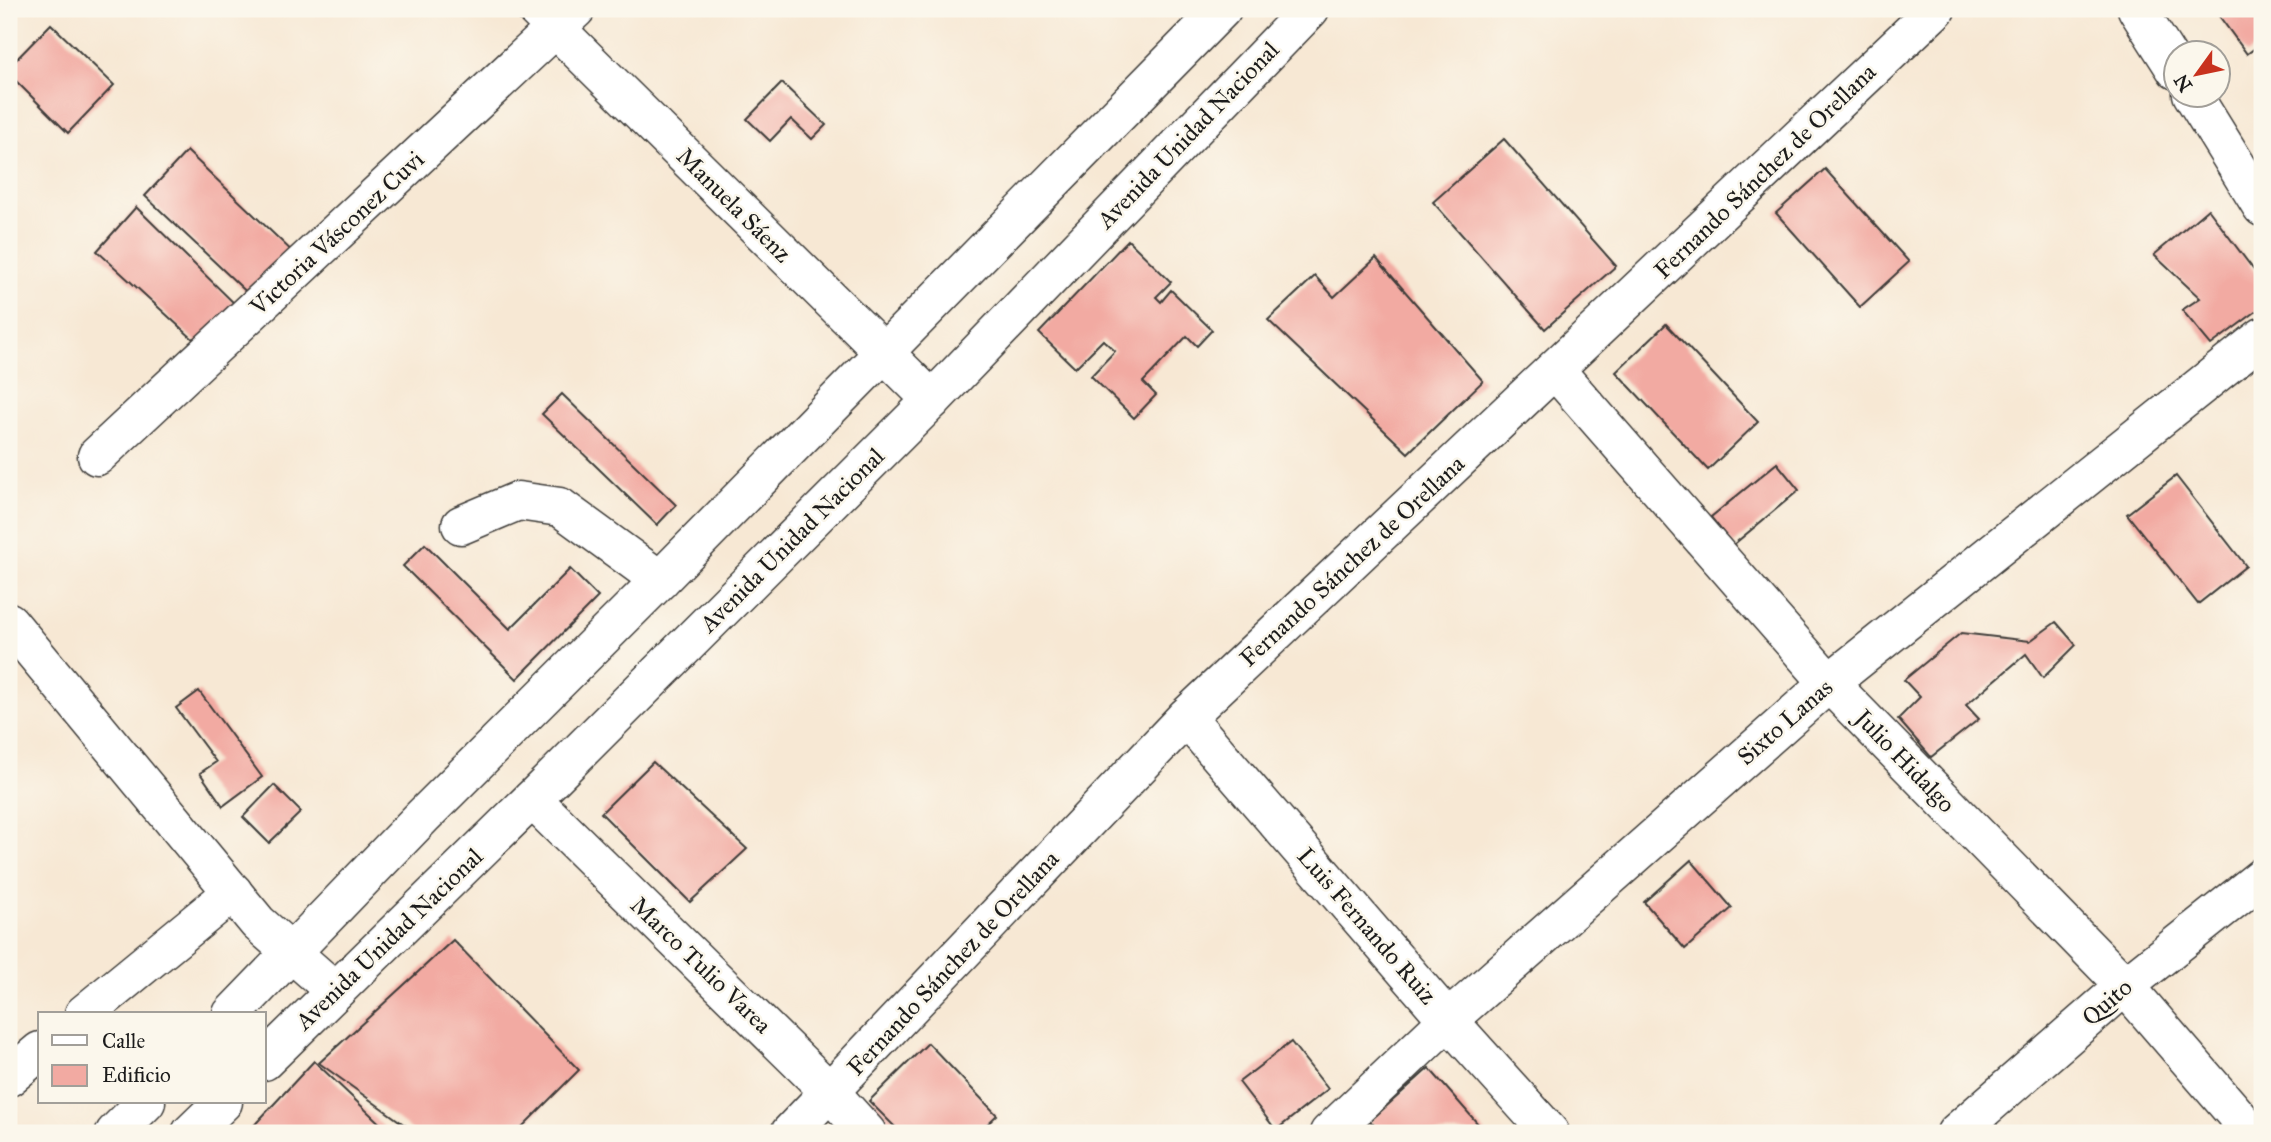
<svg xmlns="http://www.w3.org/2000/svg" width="2271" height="1142" viewBox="0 0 2271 1142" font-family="'IM FELL Great Primer',serif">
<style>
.building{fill:#f2aaa2}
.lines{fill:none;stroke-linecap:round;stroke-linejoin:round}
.minor-casing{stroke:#3d3b38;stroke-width:41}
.major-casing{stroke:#3d3b38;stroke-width:41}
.minor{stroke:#fff;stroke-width:38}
.major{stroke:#fff;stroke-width:38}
.labels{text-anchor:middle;stroke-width:5;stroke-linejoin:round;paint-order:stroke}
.street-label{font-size:24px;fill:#1c1c1c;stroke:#fbf7ec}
</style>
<rect width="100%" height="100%" fill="#fbf7ec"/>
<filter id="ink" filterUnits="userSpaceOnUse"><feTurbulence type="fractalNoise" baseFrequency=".0143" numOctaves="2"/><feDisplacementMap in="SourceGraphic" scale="14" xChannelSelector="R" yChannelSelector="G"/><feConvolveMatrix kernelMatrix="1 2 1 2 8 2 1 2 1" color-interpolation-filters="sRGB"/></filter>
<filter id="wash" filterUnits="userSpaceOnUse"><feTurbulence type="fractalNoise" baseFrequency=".00686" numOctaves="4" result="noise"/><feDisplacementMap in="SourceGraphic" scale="28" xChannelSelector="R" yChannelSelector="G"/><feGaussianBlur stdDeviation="1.57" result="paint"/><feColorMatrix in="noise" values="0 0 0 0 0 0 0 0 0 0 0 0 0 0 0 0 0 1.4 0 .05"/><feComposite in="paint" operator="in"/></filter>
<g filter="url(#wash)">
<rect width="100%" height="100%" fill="#f7e8d4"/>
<g id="blocks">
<g class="building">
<path d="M2214 9H2262V43L2247 54Z"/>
<path d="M51 24 114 85 68 133 9 74V67Z"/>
<path d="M782 83 826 125 812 139 791 119 770 141 747 119Z"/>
<path d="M1504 139 1616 266 1545 329 1433 202Z"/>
<path d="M187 151 298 257 256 301 145 196Z"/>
<path d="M1825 169 1909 262 1860 307 1776 213Z"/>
<path d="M136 207 242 311 206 351 97 251Z"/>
<path d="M2208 209 2262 281V307L2211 345 2182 310 2200 298 2154 255Z"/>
<path d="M1128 240 1171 282 1156 297 1161 302 1171 290 1212 330 1197 346 1187 336 1143 382 1156 395 1134 418 1091 376 1115 351 1103 340 1075 368 1039 333Z"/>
<path d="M1376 258 1483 381 1408 453 1268 320 1315 276 1334 297Z"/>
<path d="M1666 324 1758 422 1708 470 1616 372Z"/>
<path d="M562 394 676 505 657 525 542 414Z"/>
<path d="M1777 463 1799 490 1733 545 1711 517Z"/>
<path d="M2176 476 2246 566 2198 604 2127 514Z"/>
<path d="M425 544 510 629 570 569 598 597 517 679 403 566Z"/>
<path d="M2056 622 2076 645 2043 678 2026 654 1966 705 1979 719 1931 757 1898 719 1920 697 1904 680 1961 633 2030 641Z"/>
<path d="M199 691 262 777 223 806 200 773 216 762 176 708Z"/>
<path d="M653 762 747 849 690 902 601 813Z"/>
<path d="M274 785 301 812 269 843 243 817Z"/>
<path d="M1691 860 1732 908 1685 949 1644 902Z"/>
<path d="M453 940 579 1070 516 1133H416L319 1063Z"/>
<path d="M1291 1042 1328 1089 1276 1130 1239 1082Z"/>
<path d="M928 1043 997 1115 978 1133H901L869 1101Z"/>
<path d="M314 1061 390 1133H247Z"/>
<path d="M1429 1068 1486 1133H1381L1370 1121Z"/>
</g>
</g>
</g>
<g filter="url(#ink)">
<use href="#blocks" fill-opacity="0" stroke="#3d3b38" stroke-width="2"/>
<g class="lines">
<g class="minor-casing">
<g id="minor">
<path d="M536 9 932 400"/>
<path d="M2137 9 2176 70"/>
<path d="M2192 94 2262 207"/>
<path d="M1555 370 1829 683 2125 986 2252 1133"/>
<path d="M97 456 576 9"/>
<path d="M461 525 518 501 560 507 660 580"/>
<path d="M9 622 258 923 335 991"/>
<path d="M1186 717 1448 1020 1550 1133"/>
<path d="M532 799 830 1092 867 1133"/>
<path d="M84 1014 233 892"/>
<path d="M9 1077 40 1051"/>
<path d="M790 1133 1186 717 1936 9"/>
<path d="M1329 1133 1448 1020 1829 683 2262 337"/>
<path d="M1956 1133 2125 986 2262 877"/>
</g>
</g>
<g class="major-casing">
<g id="major">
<path d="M232 1014 423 816 660 580 1222 9"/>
<path d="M264 1061 532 799 932 400 1310 9"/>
<path d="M115 1133 146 1102"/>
<path d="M191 1133 223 1102"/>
</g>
</g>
<use href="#minor" class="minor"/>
<use href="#major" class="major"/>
</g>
</g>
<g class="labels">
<g class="street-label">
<text transform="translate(1188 135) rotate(-46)" y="8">Avenida Unidad Nacional</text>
<text transform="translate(1765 171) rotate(-44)" y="8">Fernando Sánchez de Orellana</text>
<text transform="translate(734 205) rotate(45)" y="8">Manuela Sáenz</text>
<text transform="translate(337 233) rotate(-43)" y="8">Victoria Vásconez Cuvi</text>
<text transform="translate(792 540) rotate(-45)" y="8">Avenida Unidad Nacional</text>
<text transform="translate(1352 561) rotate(-43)" y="8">Fernando Sánchez de Orellana</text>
<text transform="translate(1785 722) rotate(-41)" y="8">Sixto Lanas</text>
<text transform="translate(1905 761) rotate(46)" y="8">Julio Hidalgo</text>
<text transform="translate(1367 926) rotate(49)" y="8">Luis Fernando Ruiz</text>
<text transform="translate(389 939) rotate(-44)" y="8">Avenida Unidad Nacional</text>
<text transform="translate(953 963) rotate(-47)" y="8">Fernando Sánchez de Orellana</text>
<text transform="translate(701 965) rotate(44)" y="8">Marco Tulio Varea</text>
<text transform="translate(2107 1002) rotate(-41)" y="8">Quito</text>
</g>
</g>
<rect width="2271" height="1142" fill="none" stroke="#fbf7ec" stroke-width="35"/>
<rect x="38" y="1012" width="228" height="91" fill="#fbf7ec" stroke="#a29f99" stroke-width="2"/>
<rect x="52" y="1035" width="35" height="10" fill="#ffffff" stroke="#a29f99" stroke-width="2"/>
<text x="102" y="1048" font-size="21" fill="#1c1c1c">Calle</text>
<rect x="52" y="1065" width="35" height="21" fill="#f2aaa2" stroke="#a29f99" stroke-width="2"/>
<text x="102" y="1082" font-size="21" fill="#1c1c1c">Edificio</text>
<g transform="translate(2197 74) rotate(237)"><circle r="33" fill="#fbf7ec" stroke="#a29f99" stroke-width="2"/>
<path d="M0-5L12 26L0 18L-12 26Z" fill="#c8321e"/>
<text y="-10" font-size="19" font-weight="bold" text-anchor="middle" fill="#1c1c1c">N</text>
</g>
</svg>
